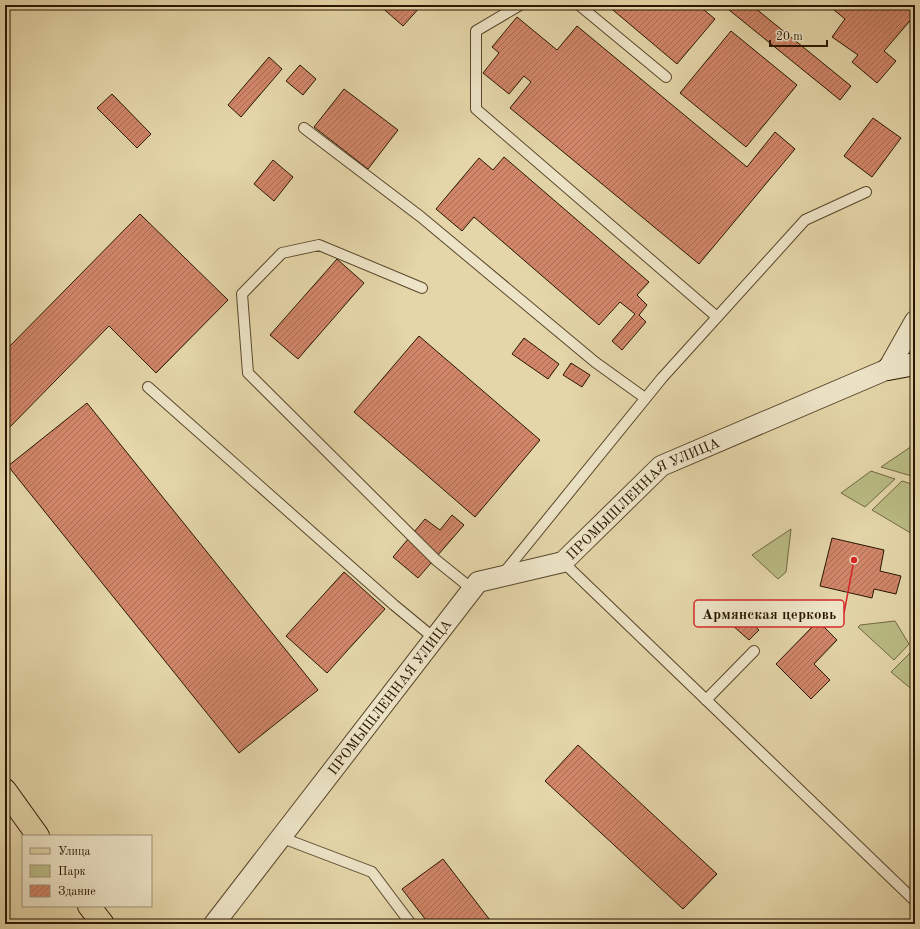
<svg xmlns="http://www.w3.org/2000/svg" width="920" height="929" viewBox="0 0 920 929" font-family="'Old Standard TT',serif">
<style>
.green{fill:#babc84;stroke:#726942}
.building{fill:url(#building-hatch);stroke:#291601}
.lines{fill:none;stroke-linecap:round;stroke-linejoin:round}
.lane-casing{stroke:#58462b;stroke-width:12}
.street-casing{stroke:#58462b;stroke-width:22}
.secondary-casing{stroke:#291601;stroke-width:24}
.primary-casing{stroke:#291601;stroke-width:24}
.lane{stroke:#ede4c7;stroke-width:10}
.street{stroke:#ede4c7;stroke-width:20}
.secondary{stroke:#ede4c7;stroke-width:22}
.primary{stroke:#e4d6a9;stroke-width:22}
.labels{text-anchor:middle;stroke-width:3;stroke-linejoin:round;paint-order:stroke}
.street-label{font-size:14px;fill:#291601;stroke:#ede4c7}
.leader{fill:none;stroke:#d62828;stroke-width:1.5}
.callout-dot{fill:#d62828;stroke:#ede4c7;stroke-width:1.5}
.callout{fill:#ede4c7;stroke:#d62828;stroke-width:1.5}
.callout-label{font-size:15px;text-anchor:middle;font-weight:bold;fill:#291601}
</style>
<defs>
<pattern id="building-hatch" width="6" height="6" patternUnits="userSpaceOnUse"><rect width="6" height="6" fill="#d18669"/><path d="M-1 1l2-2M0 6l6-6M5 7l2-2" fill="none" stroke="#aa6d54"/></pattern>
</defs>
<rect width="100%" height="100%" fill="#e4d6a9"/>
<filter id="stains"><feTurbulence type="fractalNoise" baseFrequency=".005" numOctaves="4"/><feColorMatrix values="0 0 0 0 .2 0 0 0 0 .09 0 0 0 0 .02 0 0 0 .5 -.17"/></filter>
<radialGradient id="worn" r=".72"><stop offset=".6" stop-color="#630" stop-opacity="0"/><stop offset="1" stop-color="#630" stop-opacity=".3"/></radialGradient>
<g class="green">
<path d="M915 444V477L881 467Z"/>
<path d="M871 471 895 479 865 507 841 493Z"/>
<path d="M902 481 915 485 914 535 872 510Z"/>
<path d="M791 529 786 572 778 579 752 555Z"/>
<path d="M895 621 909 644 894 660 858 627 860 625Z"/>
<path d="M915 648V692L891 672Z"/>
</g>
<g class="building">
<path d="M379 5H422L403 26Z"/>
<path d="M607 5H698L715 19 677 64Z"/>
<path d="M723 5H757L755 8 851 86 840 100Z"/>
<path d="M828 5H915V15L884 51 896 61 877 83 852 62 858 55 832 37 845 19Z"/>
<path d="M517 17 557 50 577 26 747 167 775 132 795 149 699 264 510 108 531 82 524 76 509 94 483 73 499 53 492 47Z"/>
<path d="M731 31 797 85 746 147 680 93Z"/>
<path d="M269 57 282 69 241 117 228 105Z"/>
<path d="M300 65 316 79 303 95 286 81Z"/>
<path d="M344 89 398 130 368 169 314 127Z"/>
<path d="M112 94 151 134 137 148 97 108Z"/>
<path d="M873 118 901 138 872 177 844 156Z"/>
<path d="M504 157 649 282 637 295 647 305 639 315 646 322 622 350 612 341 635 314 620 302 599 325 474 217 462 231 436 209 479 158 493 170Z"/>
<path d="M273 160 293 177 274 201 254 184Z"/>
<path d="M140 214 228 300 156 373 109 326 5 432V351Z"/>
<path d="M337 259 364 283 298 359 270 335Z"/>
<path d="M419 336 540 440 475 517 354 412Z"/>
<path d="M524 338 559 364 548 379 512 354Z"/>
<path d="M571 363 590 375 582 387 563 375Z"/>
<path d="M87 403 318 690 239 753 8 466Z"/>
<path d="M452 515 464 525 418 578 393 557 425 519 440 530Z"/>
<path d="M832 538 884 550 880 571 901 576 896 594 874 589 872 598 820 586Z"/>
<path d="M344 572 385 609 327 673 286 636Z"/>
<path d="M742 615 759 630 749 640 732 625Z"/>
<path d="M818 621 837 640 814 664 830 680 811 699 776 664Z"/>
<path d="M578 745 717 874 683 909 545 781Z"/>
<path d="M443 859 493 924H429L402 889Z"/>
</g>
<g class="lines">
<g class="lane-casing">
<g id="lane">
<path d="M520 5 476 31V109L717 317"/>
<path d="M579 5 666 77"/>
<path d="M304 128 421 217 595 362 645 398"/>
<path d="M422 288 319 245 282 253 242 294 248 373 436 560 472 589"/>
<path d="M148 387 394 605 434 638"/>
<path d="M563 562 915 901"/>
<path d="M503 574 662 378 805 220 866 192"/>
<path d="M706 700 754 651"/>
<path d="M280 837 372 872 411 924"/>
</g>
</g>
<g class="street-casing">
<g id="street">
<path id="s1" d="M214 924 478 582 563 562 661 466 888 369 915 321"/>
</g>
</g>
<g class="secondary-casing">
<path id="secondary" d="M888 369 915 364"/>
</g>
<g class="primary-casing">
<g id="primary">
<path d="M5 790 38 836"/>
<path d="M89 906 103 924"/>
</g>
</g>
<use href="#lane" class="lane"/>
<use href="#street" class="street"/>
<use href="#secondary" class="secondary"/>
<use href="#primary" class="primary"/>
</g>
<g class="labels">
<g class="street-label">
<text dy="5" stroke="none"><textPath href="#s1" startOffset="623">ПРОМЫШЛЕННАЯ УЛИЦА</textPath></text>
<text dy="5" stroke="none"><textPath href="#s1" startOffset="287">ПРОМЫШЛЕННАЯ УЛИЦА</textPath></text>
</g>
</g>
<path class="leader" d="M854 560L844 613"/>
<circle class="callout-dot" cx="854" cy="560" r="4"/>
<rect class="callout" x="694" y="600" width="150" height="27" rx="4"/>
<g class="callout-label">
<text x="769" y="619">Армянская церковь</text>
</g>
<rect width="920" height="929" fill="none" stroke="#e4d6a9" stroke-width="20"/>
<rect x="6" y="6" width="908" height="917" fill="none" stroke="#291601" stroke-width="2"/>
<rect x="10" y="10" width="900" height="909" fill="none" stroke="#291601"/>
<rect x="22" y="835" width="130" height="72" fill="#ede4c7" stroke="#9f9278"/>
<rect x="30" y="848" width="20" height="6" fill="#e4d6a9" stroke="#9f9278"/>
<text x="58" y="855" font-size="12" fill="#291601">Улица</text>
<rect x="30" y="865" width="20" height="12" fill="#babc84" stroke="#9f9278"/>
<text x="58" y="875" font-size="12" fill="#291601">Парк</text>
<rect x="30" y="885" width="20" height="12" fill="url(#building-hatch)" stroke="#9f9278"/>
<text x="58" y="895" font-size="12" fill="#291601">Здание</text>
<path d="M770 40v6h57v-6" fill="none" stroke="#291601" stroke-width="2"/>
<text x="776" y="40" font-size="12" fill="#291601" stroke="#ede4c7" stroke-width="3" paint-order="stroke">20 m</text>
<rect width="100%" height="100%" filter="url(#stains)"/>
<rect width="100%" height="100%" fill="url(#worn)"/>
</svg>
